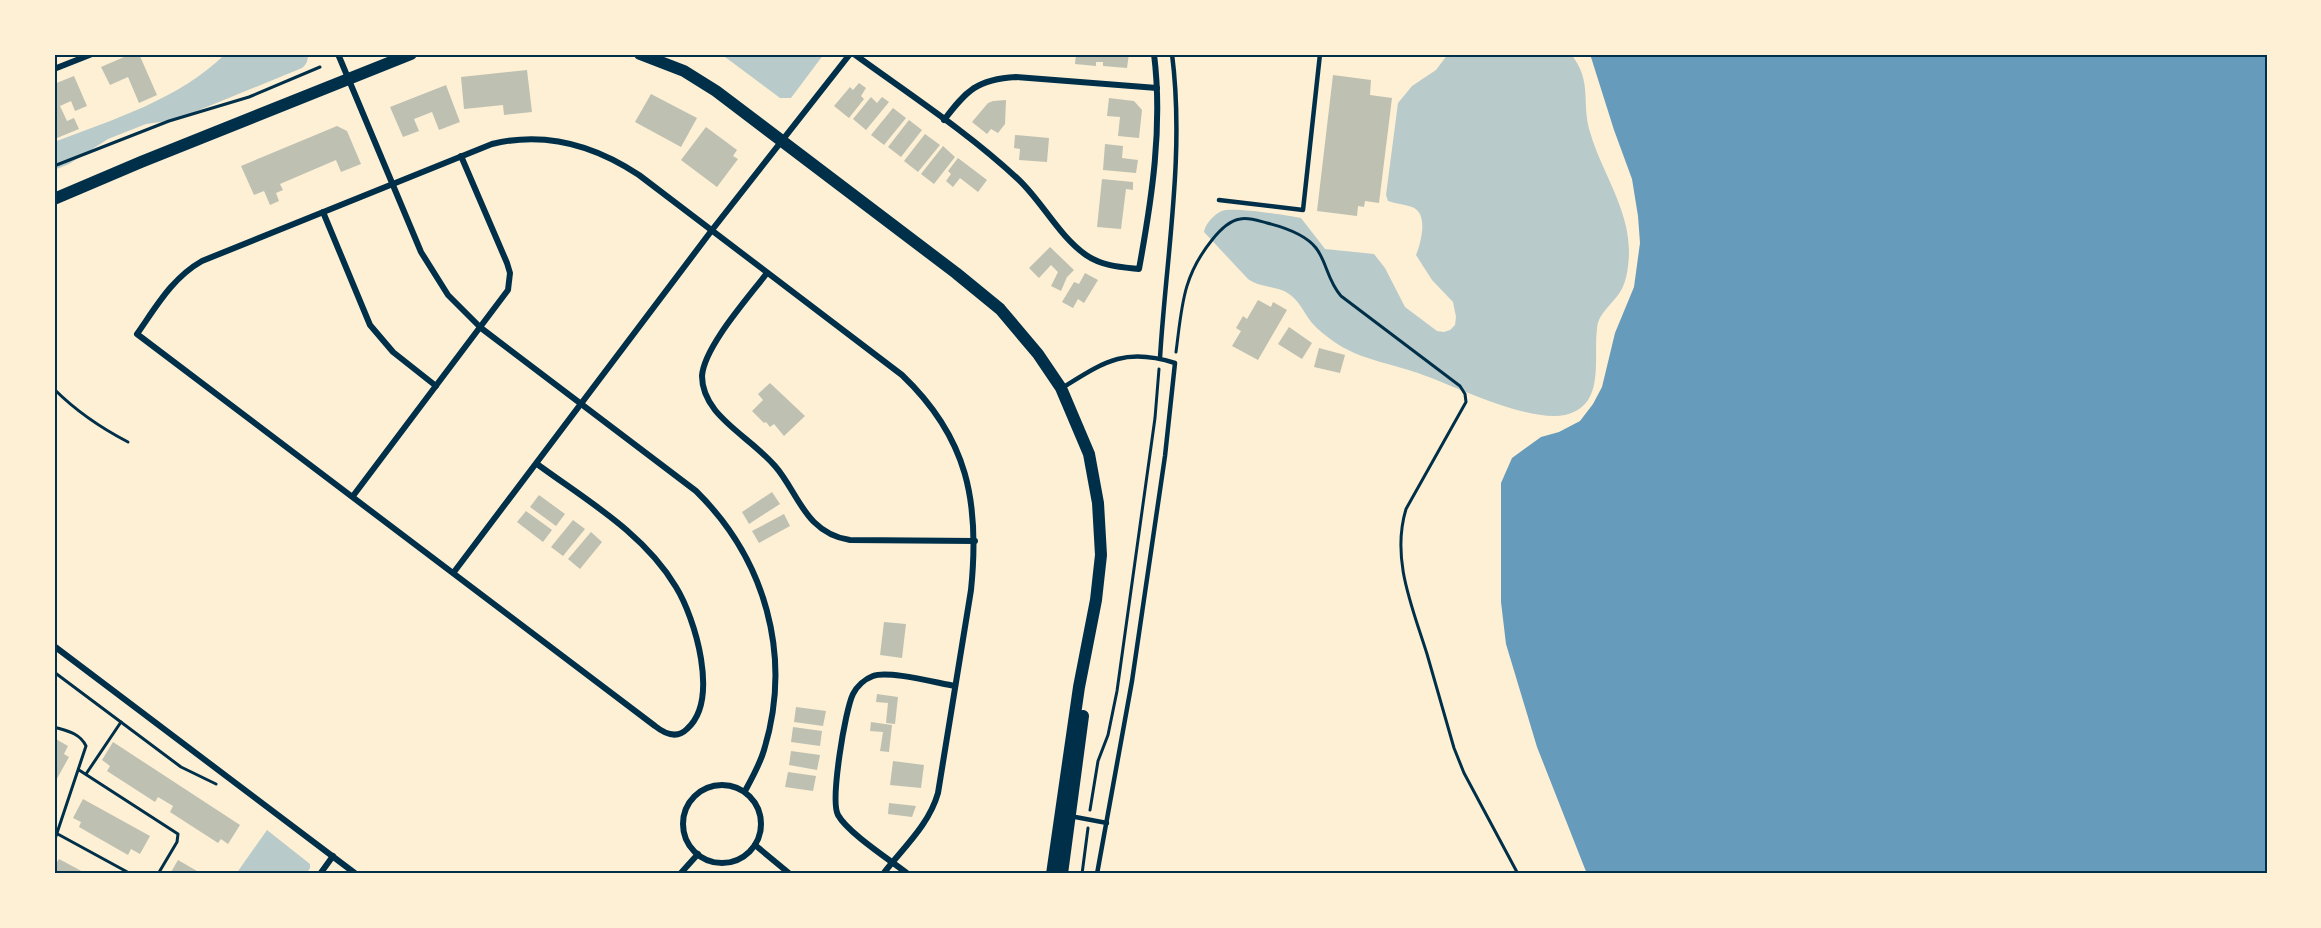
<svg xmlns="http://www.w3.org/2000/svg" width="2321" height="928" viewBox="0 0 2321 928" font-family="Manrope,sans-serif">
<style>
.green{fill:#b9caca}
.water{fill:#669bbc}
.building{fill:#bec0b2}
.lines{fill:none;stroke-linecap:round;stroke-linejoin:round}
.path{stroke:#003049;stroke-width:3}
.service{stroke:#003049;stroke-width:4.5}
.minor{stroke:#003049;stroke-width:6}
.secondary{stroke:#003049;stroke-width:12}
.neatline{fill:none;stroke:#003049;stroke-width:2}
</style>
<rect width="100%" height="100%" fill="#fdf0d5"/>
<g class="green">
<path d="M225 54H308C308 60 307 64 302 68L175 120 146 124 108 139 69 164 54 170V142C112 120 180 99 225 54Z"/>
<path d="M721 54H824L791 98H780Z"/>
<path d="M1448 54H1571C1593 82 1581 102 1590 132 1603 177 1635 216 1628 266 1627 274 1625 285 1620 292 1612 305 1598 313 1597 329 1593 359 1606 406 1565 415 1526 422 1455 386 1418 373 1389 363 1358 359 1333 341 1326 336 1318 330 1312 323 1303 312 1300 300 1286 292 1274 286 1259 287 1248 279L1204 232C1206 222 1217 211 1226 210 1241 208 1286 215 1301 218L1325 249 1374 254 1385 268 1405 307 1437 331 1444 332 1450 330 1455 325 1456 317 1453 302 1432 280 1416 255C1421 243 1429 213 1412 207 1404 204 1396 204 1388 201L1386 195 1398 103 1412 86 1436 70Z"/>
<path d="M267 830 310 864V868L306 874H236Z"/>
</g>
<path class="water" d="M1590 54H2267V874H1587L1537 747 1506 644 1501 602V483L1512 458 1541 437 1559 432 1580 421 1593 404 1602 387 1615 333 1634 287 1640 243 1638 216 1632 179 1614 130Z"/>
<g class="building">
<path d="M131 54H139L157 95 139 103 128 77 110 85 101 67Z"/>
<path d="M1076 54H1129L1127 68 1103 66V62H1096V66L1075 64Z"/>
<path d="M527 70 532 112 504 115 503 105 464 109 461 77Z"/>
<path d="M1333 75 1371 80 1370 95 1392 98 1379 203 1365 201 1364 207 1358 206 1357 216 1317 211Z"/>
<path d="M74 76 87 106 75 111 71 101 60 106 67 121 74 118 79 129 57 138 54 130V84Z"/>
<path d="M859 83 866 88 861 96 864 99 849 118 834 106 850 87 853 90Z"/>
<path d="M446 85 460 122 439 130 432 112 414 119 419 131 403 137 390 107Z"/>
<path d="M651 94 697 118 681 147 635 122Z"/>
<path d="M871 97 877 103 882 97 889 102 866 130 853 119Z"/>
<path d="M1109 98 1134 101 1142 110 1139 138 1118 136 1120 117 1107 116Z"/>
<path d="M1006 100 1005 124 998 133 991 129 987 134 972 122 988 103 993 101Z"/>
<path d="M893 108 906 118 884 145 871 135Z"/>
<path d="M909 120 922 130 901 157 888 147Z"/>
<path d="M337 126 347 131 361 164 341 172 336 160 280 184 283 190 276 193 279 201 270 205 264 191 254 195 241 166Z"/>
<path d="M706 127 737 150 733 156 738 159 717 187 681 160Z"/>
<path d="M925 134 940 145 918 172 904 161Z"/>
<path d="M1015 135 1049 138 1047 162 1019 160 1020 149 1014 148Z"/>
<path d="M1105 144 1123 146 1122 158 1138 160 1136 173 1103 170Z"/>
<path d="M943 146 955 157 934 184 921 174Z"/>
<path d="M958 158 987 180 978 192 960 178 953 187 946 181 951 174 948 171Z"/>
<path d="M1102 179 1133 182V190L1126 189 1121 229 1097 227Z"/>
<path d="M1050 247 1074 270 1067 277 1061 291 1051 286 1058 272 1051 265 1039 278 1029 268Z"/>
<path d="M1085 273 1098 280 1084 303 1078 299 1073 308 1062 302 1074 282 1079 284Z"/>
<path d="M1258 300 1271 307 1273 302 1287 310 1258 360 1232 346 1241 331 1236 328 1243 316 1247 319Z"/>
<path d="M1289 327 1312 343 1302 359 1278 344Z"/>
<path d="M1319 348 1345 355 1340 373 1314 367Z"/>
<path d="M770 383 805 416 784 436 774 424 770 427 766 422 764 423 752 411 763 400 758 394Z"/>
<path d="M772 492 780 504 749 524 742 512Z"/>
<path d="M539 495 565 514 556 526 530 507Z"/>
<path d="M526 511 552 530 543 542 517 522Z"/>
<path d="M784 514 790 526 759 543 752 531Z"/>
<path d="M573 520 585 529 563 556 551 547Z"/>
<path d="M591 532 602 542 580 569 568 559Z"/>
<path d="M884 622 906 624 902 658 880 655Z"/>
<path d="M877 694 898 697 895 724 886 723 888 703 876 702Z"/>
<path d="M796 707 826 711 823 726 794 722Z"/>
<path d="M871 722 892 725 889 752 880 751 883 732 870 731Z"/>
<path d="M793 727 822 731 820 746 791 742Z"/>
<path d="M54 738 68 746 64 754 69 757 54 784Z"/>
<path d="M113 742 240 825 228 844 221 839 218 843 170 812 173 806 158 797 155 802 107 771 110 766 102 760Z"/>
<path d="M791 751 820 755 817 770 789 765Z"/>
<path d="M893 761 924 765 921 788 890 785Z"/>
<path d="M788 772 816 776 813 791 785 787Z"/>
<path d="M83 799 150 836 140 854 131 849 128 855 79 827 81 822 73 818Z"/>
<path d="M889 803 916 806 912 817 888 814Z"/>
<path d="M59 859 87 874H54V867Z"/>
<path d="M178 860 197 871 196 874H170Z"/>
</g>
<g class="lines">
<g class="path">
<path d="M54 166 169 121 249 97 320 67"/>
<path d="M1176 352C1182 307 1182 277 1212 240 1219 231 1228 221 1240 219 1249 217 1259 221 1267 223 1283 227 1305 234 1316 248 1327 262 1327 280 1341 296L1460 386 1465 394 1466 402 1406 509C1391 559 1412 606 1427 654 1436 685 1445 717 1454 748L1464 773 1518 874"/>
<path d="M54 389C76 411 101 428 128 442"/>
<path d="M54 672 181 767 216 784"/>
<path d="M54 727C67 731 80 733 86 746L54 842"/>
<path d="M79 770 178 834 177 842 158 874"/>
<path d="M86 774 121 722"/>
<path d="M1090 810 1098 761 1108 735 1117 691 1155 418 1159 369"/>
<path d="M54 832 131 874"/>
<path d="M1082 874 1088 828"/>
</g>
<g class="service">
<path d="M1219 200 1303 210 1320 54"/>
<path d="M1160 358C1166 257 1185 155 1172 54"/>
<path d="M1062 388C1104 362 1124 347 1175 363L1165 456 1132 681 1097 874"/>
<path d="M1070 816 1107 823"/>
</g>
<g class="minor">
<path d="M338 54 421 252 448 295 481 328 696 491C765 559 793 655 764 750 760 764 752 778 745 791"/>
<path d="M854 54C909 94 969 133 1019 180 1043 203 1059 236 1086 255 1102 266 1121 267 1139 269 1152 198 1163 126 1154 54"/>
<path d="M54 69 92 54"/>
<path d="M944 120C966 91 977 79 1016 77L1157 88"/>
<path d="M323 212 370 325 393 352 436 386"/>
<path d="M767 273C748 298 704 347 702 376 702 388 708 401 715 410 732 431 757 445 775 466 790 483 798 506 814 522 824 532 836 538 850 540L975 541"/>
<path d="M537 464C586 500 644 533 676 587 695 618 720 700 687 729 677 739 665 734 655 726L137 334C156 307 172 278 202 261L492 144C545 131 594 145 639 175L902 375C968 438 980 502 971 590L938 793C929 825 903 848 883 874"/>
<path d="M353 496 508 290 510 273 507 263 461 156"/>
<path d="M454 572 712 230 850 54"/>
<path d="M54 646 356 874"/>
<circle cx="722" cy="824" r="39"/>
<path d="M755 845 790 874"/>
<path d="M320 874 333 856"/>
<path d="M680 874 698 854"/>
<path d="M908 874C890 860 848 833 838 815 830 801 845 710 853 694 857 686 865 679 873 676 888 670 937 683 955 686"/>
</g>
<g class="secondary">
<path d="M640 54 684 71 716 91 956 273 1000 309 1038 354 1061 388 1089 454 1098 503 1101 555 1096 600 1079 687 1052 874"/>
<path d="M54 199 141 162 411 54"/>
<path d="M1062 874 1083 716"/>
</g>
</g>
<rect width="2321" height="928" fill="none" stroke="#fdf0d5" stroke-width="111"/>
<rect x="56" y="56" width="2210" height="816" class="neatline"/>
</svg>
